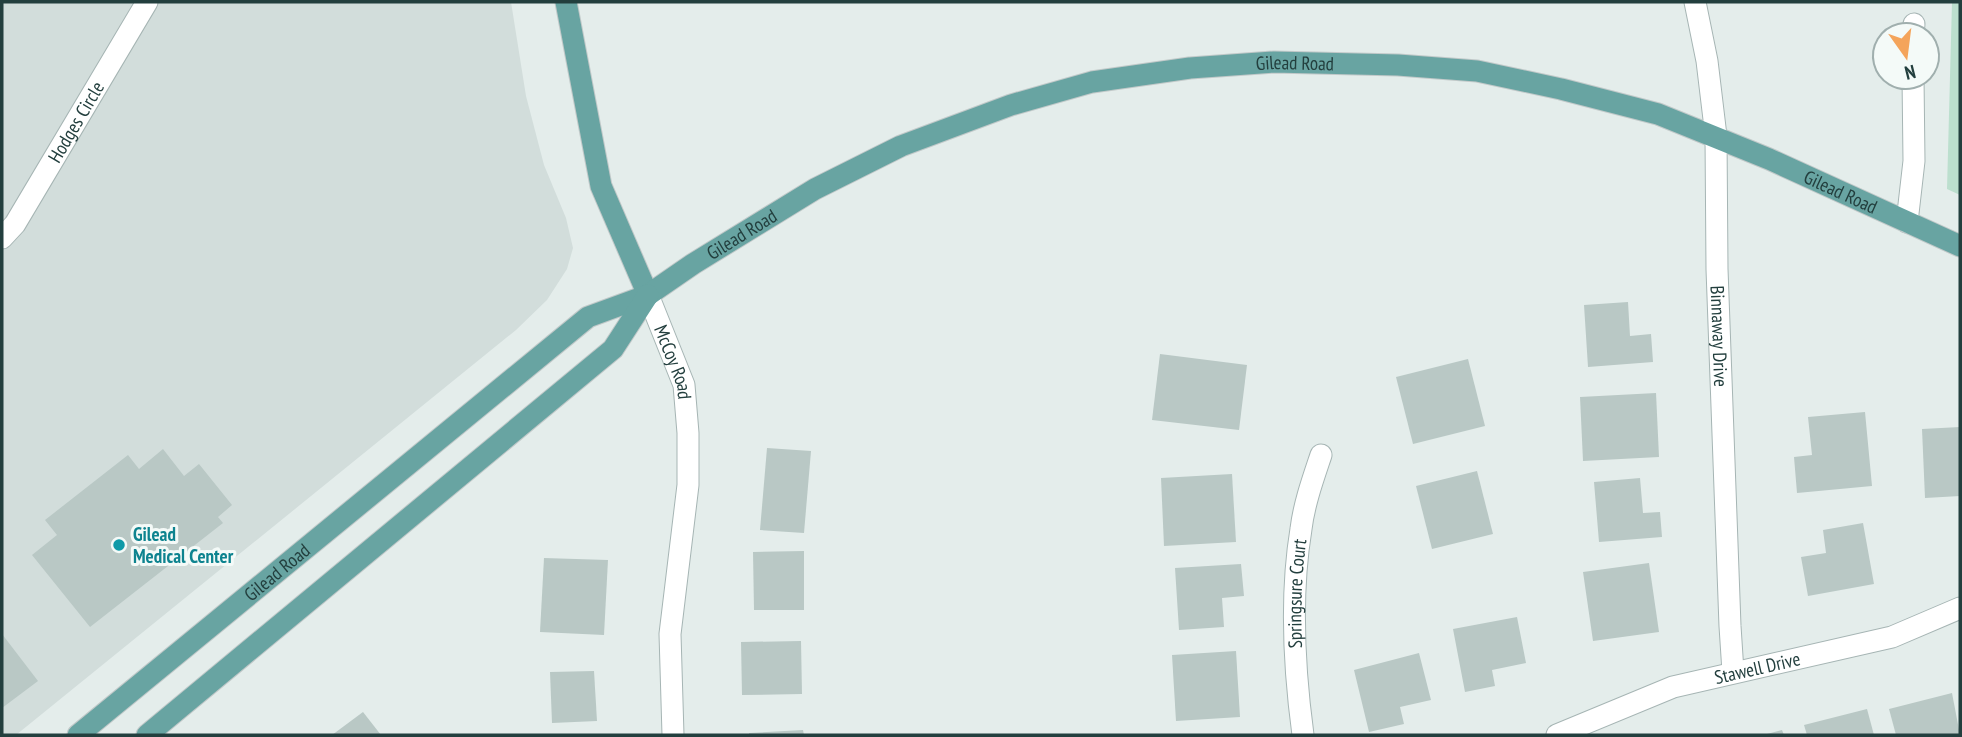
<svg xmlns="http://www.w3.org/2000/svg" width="1962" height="737" viewBox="0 0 1962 737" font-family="'PT Sans Narrow',sans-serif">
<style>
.built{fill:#d2dddb}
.green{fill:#bcdfce}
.building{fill:#b9c8c5}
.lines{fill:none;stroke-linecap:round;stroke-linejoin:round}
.minor-casing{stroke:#a6b5b4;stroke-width:23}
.major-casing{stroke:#c1c9c9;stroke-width:23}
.minor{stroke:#fff;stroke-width:21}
.major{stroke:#68a4a2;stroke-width:21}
.culture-dot{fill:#0f9aa8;stroke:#f4faf8;stroke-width:2.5}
.labels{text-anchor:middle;stroke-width:6;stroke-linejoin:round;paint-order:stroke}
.street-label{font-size:19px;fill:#233f3e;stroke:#f4faf8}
.culture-label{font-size:19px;font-weight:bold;fill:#0d838f;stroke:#f4faf8;text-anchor:start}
</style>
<rect width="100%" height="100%" fill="#e4edeb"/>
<path class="built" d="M2 2H511L526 96 544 165 566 218 573 248 567 269 547 300 516 330 16 735H2Z"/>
<path class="green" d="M1952 2H1960V195L1947 189Z"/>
<g class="building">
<path d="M1628 302 1630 336 1651 334 1653 362 1588 367 1584 305Z"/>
<path d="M1160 354 1247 365 1239 430 1152 420Z"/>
<path d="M1468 359 1485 426 1413 444 1396 377Z"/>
<path d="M1656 393 1659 457 1583 461 1580 397Z"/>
<path d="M1865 412 1872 486 1797 493 1794 457 1812 455 1808 417Z"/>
<path d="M1960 427V496L1925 498 1922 429Z"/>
<path d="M767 448 811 451 804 533 760 530Z"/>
<path d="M163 449 184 476 199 464 232 505 218 517 223 523 90 627 32 555 57 535 45 520 128 455 139 469Z"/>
<path d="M1477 471 1493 534 1432 549 1416 486Z"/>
<path d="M1232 474 1236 542 1164 546 1161 478Z"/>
<path d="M1640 478 1643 513 1660 512 1662 537 1599 542 1594 482Z"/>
<path d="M1863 523 1874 584 1808 596 1801 557 1826 553 1823 530Z"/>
<path d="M804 551V610H754L753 552Z"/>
<path d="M544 558 608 560 604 635 540 632Z"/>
<path d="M1649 563 1659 632 1593 641 1583 572Z"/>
<path d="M1241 564 1244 596 1222 598 1224 627 1179 630 1175 568Z"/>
<path d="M1517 617 1526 663 1492 670 1495 686 1465 692 1453 629Z"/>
<path d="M2 634 38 681 2 708Z"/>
<path d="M801 641 802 694 742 695 741 642Z"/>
<path d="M1236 651 1240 717 1176 721 1172 655Z"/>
<path d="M1419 653 1431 700 1400 707 1404 724 1369 732 1354 670Z"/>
<path d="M594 671 597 721 552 723 550 672Z"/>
<path d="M1952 693 1960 735H1896L1889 709Z"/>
<path d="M1867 709 1874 735H1807L1804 725Z"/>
<path d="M363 712 381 735H332Z"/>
<path d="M803 730 804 735H749V733Z"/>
<path d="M1782 730 1784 735H1767V734Z"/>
</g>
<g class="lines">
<g class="minor-casing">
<g id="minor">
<path id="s1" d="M1695 2 1707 61 1716 136 1717 269 1730 626 1733 672"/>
<path d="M1913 35 1914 24"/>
<path d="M1907 222 1914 161 1913 77"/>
<path id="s2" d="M2 238 15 224 147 2"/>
<path id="s3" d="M648 295 684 385 688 433V485L670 634 673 735"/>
<path id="s4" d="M1303 735C1294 668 1290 596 1301 529 1304 504 1313 479 1321 455"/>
<path id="s5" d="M1557 735 1673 687 1892 637 1960 608"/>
</g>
</g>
<g class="major-casing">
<g id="major">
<path d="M566 2 601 186 648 295"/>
<path id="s6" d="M78 735 588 317 648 295 693 264 815 189 901 146 1011 105 1092 82 1190 68 1274 62 1398 65 1477 71 1561 89 1658 114 1769 159 1960 246"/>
<path d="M147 735 613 349 648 295"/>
</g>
</g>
<use href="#minor" class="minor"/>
<use href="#major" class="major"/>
</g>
<circle class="culture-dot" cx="119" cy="545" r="7"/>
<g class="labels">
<g class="street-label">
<text dy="7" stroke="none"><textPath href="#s6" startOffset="1423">Gilead Road</textPath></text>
<text dy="7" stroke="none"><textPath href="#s2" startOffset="138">Hodges Circle</textPath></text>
<text dy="7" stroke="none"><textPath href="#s6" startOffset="1990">Gilead Road</textPath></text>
<text dy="7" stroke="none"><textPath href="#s6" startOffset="835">Gilead Road</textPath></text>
<text dy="7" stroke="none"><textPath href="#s1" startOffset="336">Binnaway Drive</textPath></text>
<text dy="7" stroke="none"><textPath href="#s3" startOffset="72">McCoy Road</textPath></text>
<text dy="7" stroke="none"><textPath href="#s6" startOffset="257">Gilead Road</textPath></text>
<text dy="7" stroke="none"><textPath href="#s4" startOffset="142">Springsure Court</textPath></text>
<text dy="7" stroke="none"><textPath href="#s5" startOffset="212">Stawell Drive</textPath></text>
</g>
<g class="culture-label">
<text x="133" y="541">Gilead<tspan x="133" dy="22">Medical Center</tspan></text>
</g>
</g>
<rect width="1962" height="737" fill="none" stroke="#233f3e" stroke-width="7"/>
<g transform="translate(1906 56) rotate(166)"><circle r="33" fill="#f4faf8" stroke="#a0afae" stroke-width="2"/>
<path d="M0-5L12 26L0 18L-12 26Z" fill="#f4a45b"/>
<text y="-10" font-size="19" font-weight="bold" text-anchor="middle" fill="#233f3e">N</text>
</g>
</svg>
